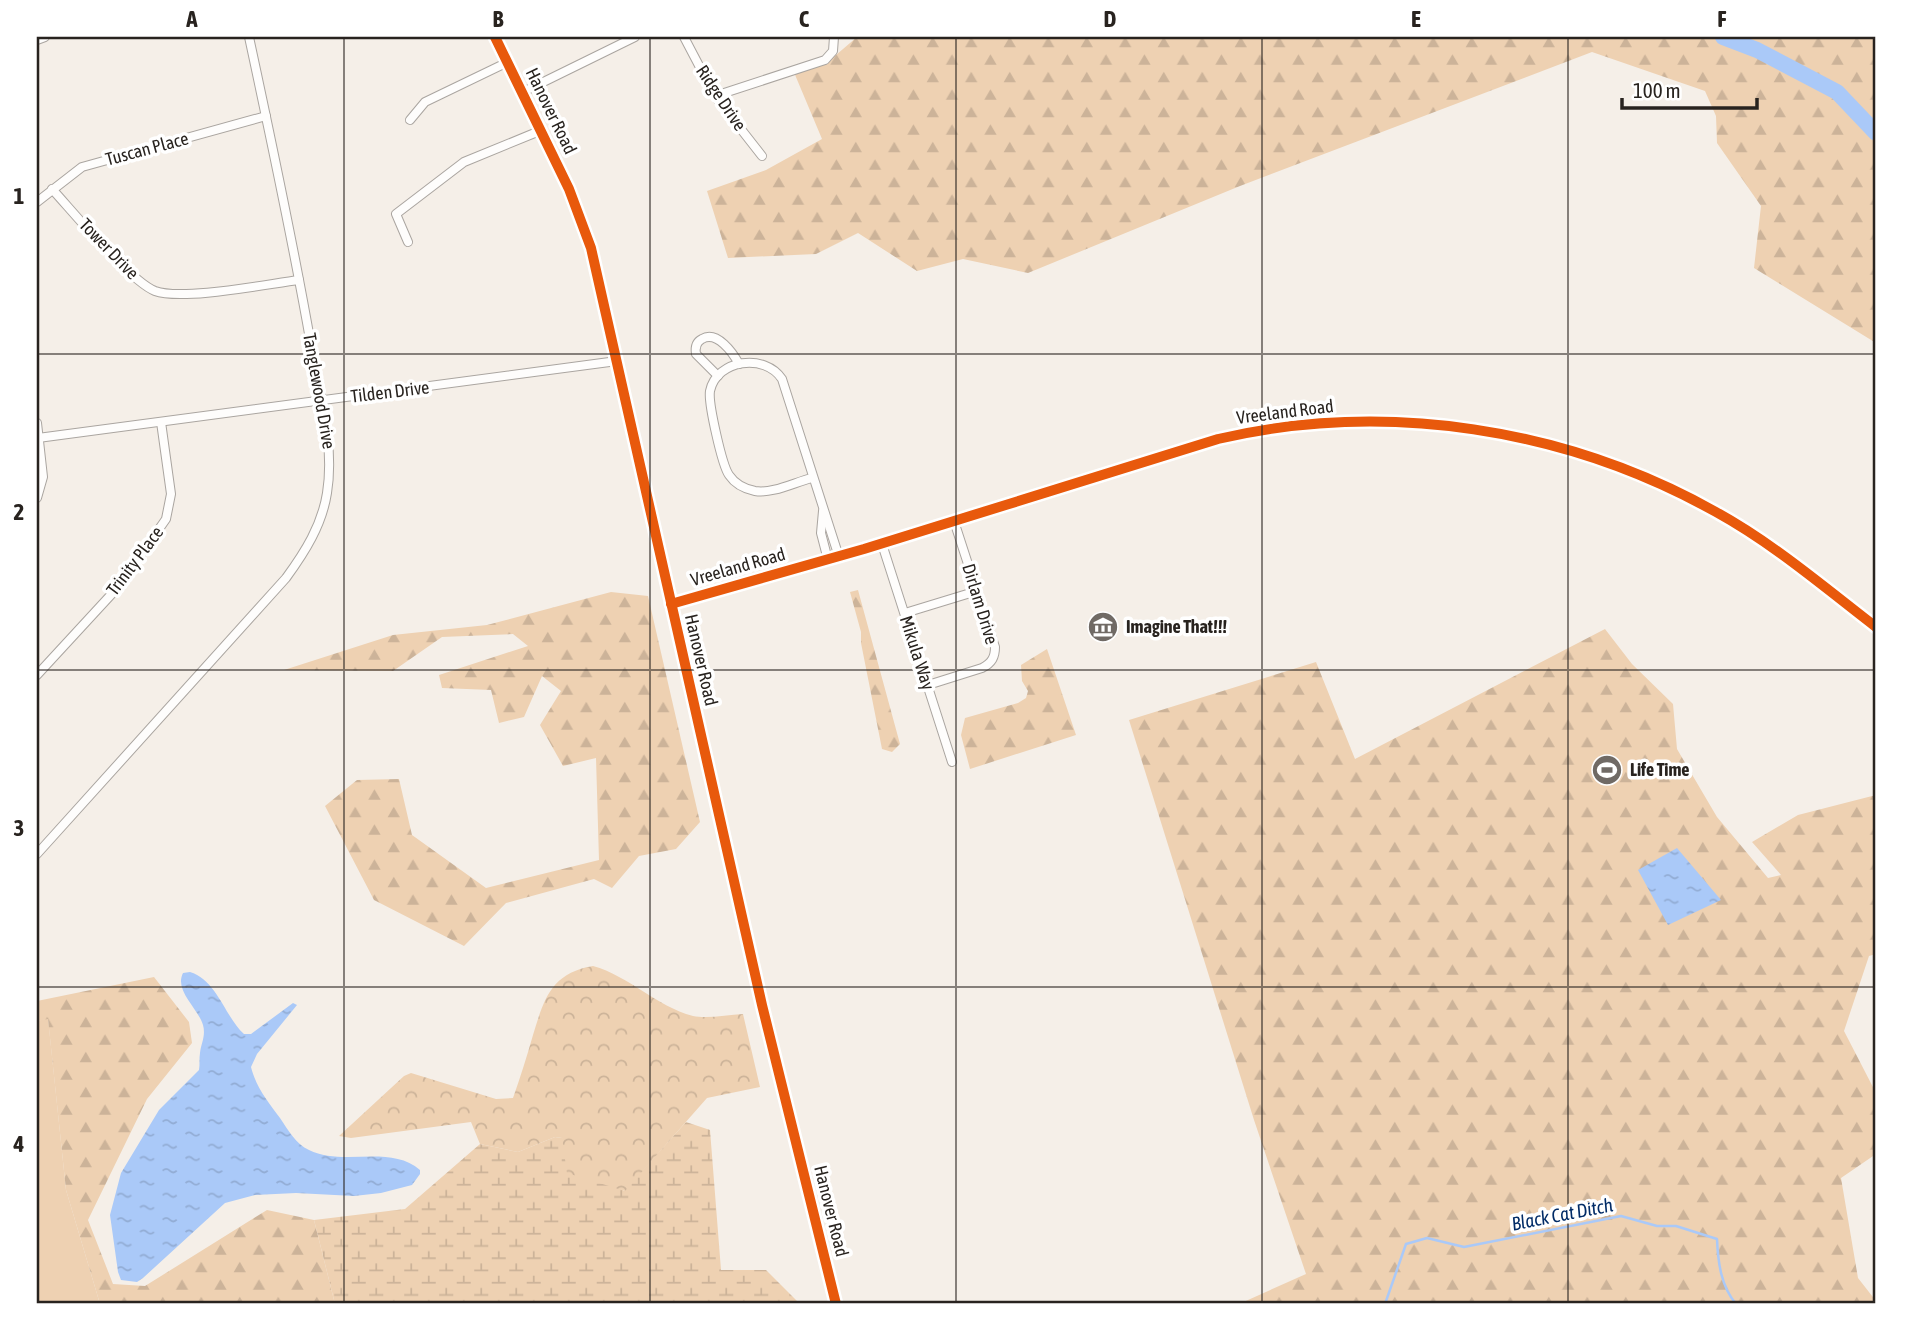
<svg xmlns="http://www.w3.org/2000/svg" width="1913" height="1341" viewBox="0 0 1913 1341" font-family="'Asap Condensed',sans-serif">
<style>
.grass{fill:#eed1b2}
.forest{fill:url(#forest-firs)}
.wetland{fill:url(#wetland-marsh)}
.park{fill:url(#park-crowns)}
.water{fill:url(#water-ripples)}
.lines{fill:none;stroke-linecap:round;stroke-linejoin:round}
.stream{stroke:#aac9f8;stroke-width:2.5}
.river{stroke:#aac9f8;stroke-width:16}
.street-casing{stroke:#aaa5a0;stroke-width:10}
.secondary-casing{stroke:#aaa5a0;stroke-width:13}
.street{stroke:#fefdfc;stroke-width:8}
.secondary{stroke:#f6f1f0;stroke-width:10}
.cycleway-casing{stroke:#fff;stroke-width:15}
.cycleway{stroke:#e8590c;stroke-width:10}
.grid{fill:none;stroke:#28231f;stroke-width:2;stroke-opacity:0.55}
.labels{text-anchor:middle;stroke-width:7;stroke-linejoin:round;paint-order:stroke}
.street-label{font-size:18px;fill:#28231f;stroke:#fff}
.poi-label{font-size:18px;font-weight:bold;fill:#28231f;stroke:#fff;text-anchor:start}
.water-label{font-size:19px;font-style:italic;fill:#012b66;stroke:#fff}
.neatline{fill:none;stroke:#28231f;stroke-width:2.5}
.grid-label{font-size:23px;text-anchor:middle;font-weight:bold;fill:#28231f}
</style>
<defs>
<pattern id="forest-firs" width="22" height="20" patternUnits="userSpaceOnUse" patternTransform="scale(1.75)"><rect width="22" height="20" fill="#eed1b2"/><path d="M5 1l3.5 6h-7zM16 11l3.5 6h-7z" fill="#ccb399"/></pattern>
<pattern id="wetland-marsh" width="20" height="14" patternUnits="userSpaceOnUse" patternTransform="scale(1.75)"><rect width="20" height="14" fill="#eed1b2"/><path d="M1 5h8M5 5V1M11 12h8M15 12V8" fill="none" stroke="#ccb399"/></pattern>
<pattern id="park-crowns" width="20" height="18" patternUnits="userSpaceOnUse" patternTransform="scale(1.75)"><rect width="20" height="18" fill="#eed1b2"/><path d="M2 6a3 3 0 1 1 6 0M12 15a3 3 0 1 1 6 0" fill="none" stroke="#ccb399"/></pattern>
<pattern id="water-ripples" width="26" height="14" patternUnits="userSpaceOnUse" patternTransform="scale(1.75)"><rect width="26" height="14" fill="#aac9f8"/><path d="M2 4q2-2 4 0t4 0M15 11q2-2 4 0t4 0" fill="none" stroke="#92acd4"/></pattern>
</defs>
<rect width="100%" height="100%" fill="#f5efe8"/>
<path class="grass" d="M48 1018 66 1190 100 1304H37V1021Z"/>
<g class="forest">
<path d="M857 37H1876V343L1754 268 1761 206 1717 143 1716 116 1705 91 1592 52 1240 186 1028 273 963 259 917 271 858 233 816 254 728 258 707 191 766 170 822 139 793 70 836 55Z"/>
<path d="M858 590 900 744 892 752 882 749 861 643V632L850 592Z"/>
<path d="M611 592 648 596 700 822 676 849 639 856 612 888 594 879 506 903 464 946 374 900 325 806 357 780 399 779 412 835 486 888 599 860 596 758 563 766 540 725 561 691 542 676 524 717 499 723 491 690 442 688 439 675 528 646 513 634 442 637 393 671 284 670 393 635 487 625Z"/>
<path d="M1605 629 1632 664 1673 704 1677 749 1717 817 1768 878 1781 875 1752 842 1798 815 1876 795V954L1869 956 1844 1031 1876 1093V1154L1841 1178 1858 1278 1876 1301V1304H1239L1306 1274 1254 1120 1129 720 1316 662 1355 759Z"/>
<path d="M1047 649 1076 735 970 769 961 735 965 718 1018 703 1026 698 1028 691 1022 681 1021 665Z"/>
<path d="M154 977 189 1022 192 1043 147 1099 88 1220 113 1284 145 1286 267 1210 314 1220 335 1304H100L66 1190 48 1019 37 1021V1001Z"/>
</g>
<path class="wetland" d="M686 1122 710 1130 721 1270H766L800 1304H335L314 1220 405 1209 480 1144 518 1152 555 1137 562 1138 624 1191Z"/>
<path class="park" d="M593 966C629 976 656 1006 693 1016 707 1019 727 1015 743 1014L760 1087 707 1098 625 1191 567 1173 562 1138 555 1137 518 1152 480 1144 471 1122 351 1138 339 1136 404 1076 411 1073 496 1099 513 1098C520 1078 527 1056 533 1035 544 999 551 973 593 966Z"/>
<g class="water">
<path d="M1677 848 1721 900 1668 925 1638 870Z"/>
<path d="M190 972C217 980 225 1017 244 1034H251L293 1003 297 1005 257 1054 251 1067C256 1087 268 1102 280 1118 288 1130 296 1144 309 1150 343 1167 390 1144 420 1170V1174L412 1185 381 1193 354 1196 296 1193 255 1195 225 1203 143 1278 137 1282 121 1280 118 1272 110 1215 121 1173 159 1110 199 1070C200 1064 199 1059 200 1053 201 1043 206 1036 203 1025 198 1008 174 991 183 973Z"/>
</g>
<g class="lines">
<path class="stream" d="M1385 1304 1406 1244 1427 1238 1464 1247 1621 1216 1657 1226H1676L1717 1239C1718 1263 1721 1286 1736 1304"/>
<path class="river" d="M1723 37 1757 50 1837 92 1876 133"/>
<g class="street-casing">
<g id="street">
<path d="M684 37 715 96 762 156"/>
<path d="M37 40 45 37"/>
<path d="M523 92 635 37"/>
<path d="M715 96 825 60 833 51 834 37"/>
<path d="M410 120 425 102 508 62"/>
<path d="M52 189C74 213 130 281 155 291 182 301 267 284 299 280"/>
<path d="M37 202 82 167 266 116"/>
<path d="M408 242 396 214 464 162 542 130"/>
<path d="M718 376 696 354C695 348 696 342 702 339 717 330 733 353 739 364"/>
<path d="M37 423 43 477 37 498"/>
<path d="M38 438 617 361"/>
<path d="M812 478C795 482 773 494 755 491 745 489 735 484 729 475 722 465 708 403 710 391 717 359 765 353 782 379L839 557"/>
<path d="M823 511 821 533 828 560"/>
<path d="M882 544 952 762"/>
<path d="M905 613 977 591"/>
<path d="M37 675 120 585 166 519 171 494 161 422"/>
<path d="M928 685 982 668C992 663 995 657 995 647L954 521"/>
<path d="M37 854 286 578C305 552 322 525 327 493 335 444 319 393 311 345 293 242 271 139 249 37"/>
</g>
</g>
<g class="secondary-casing">
<g id="secondary">
<path d="M495 37 569 189 591 248 762 1005 836 1304"/>
<path d="M671 604 864 549 1218 439C1386 400 1566 428 1716 512 1774 544 1824 587 1876 627"/>
</g>
</g>
<use href="#street" class="street"/>
<use href="#secondary" class="secondary"/>
<g class="cycleway-casing">
<g id="cycleway">
<path d="M495 37 569 189 591 248 762 1005 836 1304"/>
<path d="M671 604 864 549 1218 439C1386 400 1566 428 1716 512 1774 544 1824 587 1876 627"/>
</g>
</g>
<use href="#cycleway" class="cycleway"/>
</g>
<path class="grid" d="M344 37V1304M650 37V1304M956 37V1304M1262 37V1304M1568 37V1304M37 354H1876M37 670H1876M37 987H1876"/>
<defs>
<g id="museum-disc" transform="scale(1.575)"><circle r="9.5" fill="#706a65" stroke="#fff"/><path d="M0-6L6-3V-2H-6V-3ZM-5-1h2V3h-2ZM-1-1h2V3h-2ZM3-1h2V3H3ZM-6 4H6V6H-6Z" fill="#fff"/></g>
<g id="stadium-disc" transform="scale(1.575)"><circle r="9.5" fill="#706a65" stroke="#fff"/><path d="M0-5a6.5 5 0 1 0 0 10a6.5 5 0 1 0 0-10ZM-3.5-1.8h7v3.6h-7Z" fill="#fff"/></g>
</defs>
<g fill-rule="evenodd">
<use href="#museum-disc" x="1103" y="627"/>
<use href="#stadium-disc" x="1607" y="770"/>
</g>
<g class="labels">
<g class="street-label">
<text transform="translate(721 98) rotate(56)" y="6">Ridge Drive</text>
<text transform="translate(551 111) rotate(64)" y="6">Hanover Road</text>
<text transform="translate(147 149) rotate(-15)" y="6">Tuscan Place</text>
<text transform="translate(109 249) rotate(46)" y="6">Tower Drive</text>
<text transform="translate(319 391) rotate(80)" y="6">Tanglewood Drive</text>
<text transform="translate(390 392) rotate(-7)" y="6">Tilden Drive</text>
<text transform="translate(1285 412) rotate(-7)" y="6">Vreeland Road</text>
<text transform="translate(135 561) rotate(-53)" y="6">Trinity Place</text>
<text transform="translate(738 567) rotate(-16)" y="6">Vreeland Road</text>
<text transform="translate(980 604) rotate(73)" y="6">Dirlam Drive</text>
<text transform="translate(917 653) rotate(72)" y="6">Mikula Way</text>
<text transform="translate(701 660) rotate(77)" y="6">Hanover Road</text>
<text transform="translate(831 1211) rotate(76)" y="6">Hanover Road</text>
</g>
<g class="poi-label">
<text x="1126" y="633">Imagine That!!!</text>
<text x="1630" y="776">Life Time</text>
</g>
<g class="water-label">
<text transform="translate(1562 1214) rotate(-11)" y="7">Black Cat Ditch</text>
</g>
</g>
<rect width="1913" height="1341" fill="none" stroke="#ffffff" stroke-width="77"/>
<path d="M1622 98v10h135v-10" fill="none" stroke="#28231f" stroke-width="3.5"/>
<text x="1633" y="98" font-size="21" fill="#28231f" stroke="#ffffff" stroke-width="5" paint-order="stroke">100 m</text>
<rect x="38" y="38" width="1836" height="1264" class="neatline"/>
<g class="grid-label">
<text x="192" y="27">A</text>
<text x="498" y="27">B</text>
<text x="804" y="27">C</text>
<text x="1110" y="27">D</text>
<text x="1416" y="27">E</text>
<text x="1722" y="27">F</text>
<text x="19" y="204">1</text>
<text x="19" y="520">2</text>
<text x="19" y="836">3</text>
<text x="19" y="1152">4</text>
</g>
</svg>
